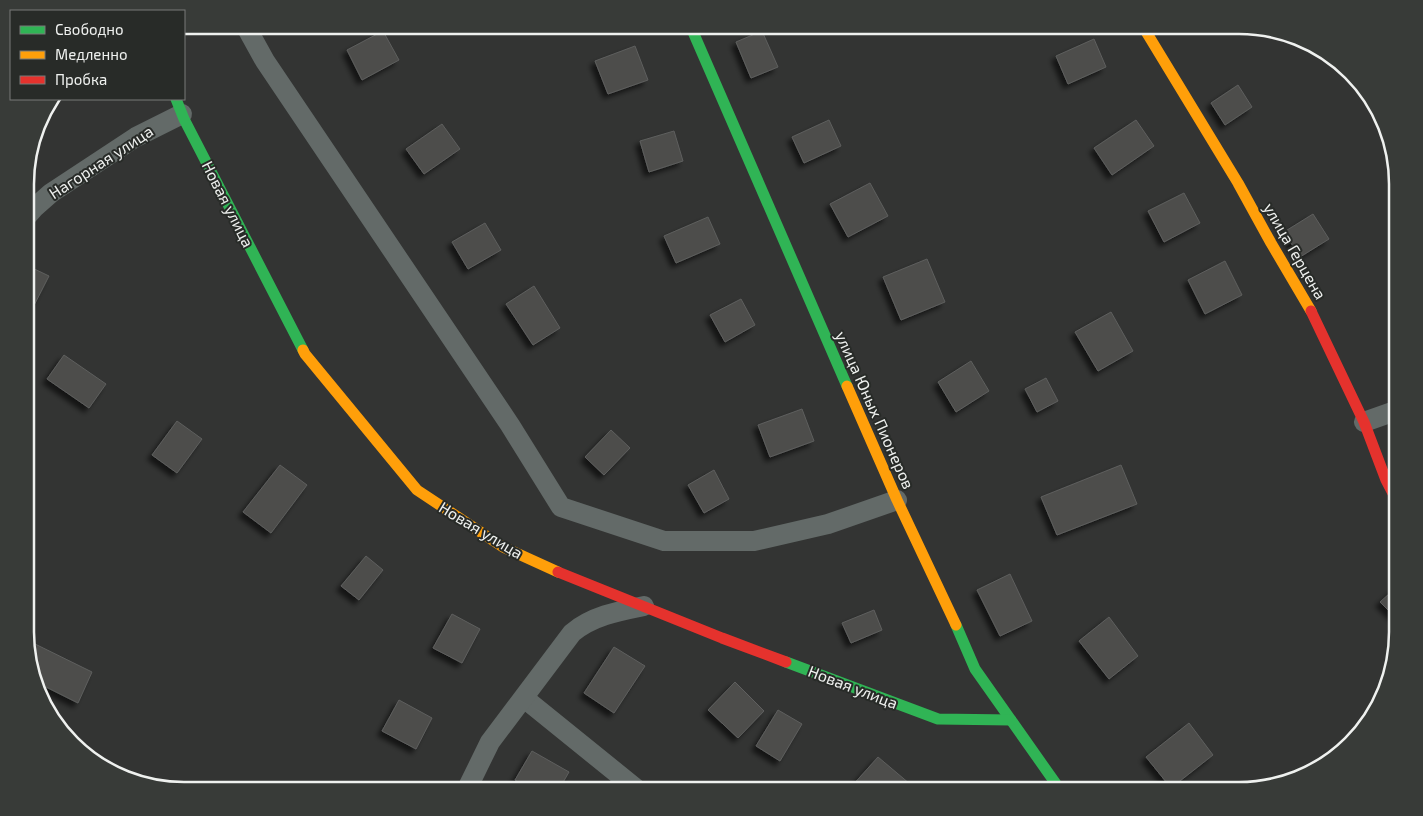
<svg xmlns="http://www.w3.org/2000/svg" width="1423" height="816" viewBox="0 0 1423 816" font-family="'Exo 2',sans-serif">
<style>
.building{fill:#4d4d4b;stroke:#5e5f5e;filter:url(#shadow)}
.lines{fill:none;stroke-linecap:round;stroke-linejoin:round}
.street{stroke:#636a68;stroke-width:20}
.fast{stroke:#30b455;stroke-width:11}
.slow{stroke:#ff9f0a;stroke-width:11}
.jam{stroke:#e5322d;stroke-width:11}
.labels{text-anchor:middle;stroke-width:4;stroke-linejoin:round;paint-order:stroke}
.street-label{font-size:16px;fill:#eff1ef;stroke:#282b28}
.rim{fill:none;stroke:#eff1ef;stroke-width:2.5}
</style>
<defs>
<filter id="shadow"><feDropShadow dx="-4.5" dy="4.5" stdDeviation="2.5" flood-color="#0009"/></filter>
</defs>
<rect width="100%" height="100%" fill="#333433"/>
<g class="building">
<path d="M383 31 399 60 362 80 347 50Z"/>
<path d="M762 31 778 67 751 78 736 42Z"/>
<path d="M1094 39 1106 67 1068 84 1056 56Z"/>
<path d="M635 46 648 80 608 94 595 61Z"/>
<path d="M1238 85 1252 107 1225 125 1211 103Z"/>
<path d="M829 120 841 146 804 163 792 137Z"/>
<path d="M1136 120 1154 146 1112 175 1094 148Z"/>
<path d="M442 124 460 149 424 174 406 149Z"/>
<path d="M674 131 683 161 649 172 640 141Z"/>
<path d="M870 183 888 216 848 237 830 204Z"/>
<path d="M1184 193 1200 223 1164 242 1148 211Z"/>
<path d="M1313 214 1329 239 1300 257 1284 232Z"/>
<path d="M708 217 720 244 676 263 664 236Z"/>
<path d="M485 223 501 250 468 269 452 242Z"/>
<path d="M927 259 945 302 901 320 883 277Z"/>
<path d="M1225 261 1242 295 1205 314 1188 280Z"/>
<path d="M26 265 49 276 26 321Z"/>
<path d="M534 286 560 328 533 345 506 304Z"/>
<path d="M741 299 755 325 725 342 710 315Z"/>
<path d="M1111 312 1133 351 1098 371 1075 332Z"/>
<path d="M64 355 106 384 89 408 47 379Z"/>
<path d="M971 361 989 391 956 412 938 382Z"/>
<path d="M1046 378 1058 401 1037 412 1025 389Z"/>
<path d="M802 409 814 441 770 457 758 425Z"/>
<path d="M177 421 202 439 177 473 152 455Z"/>
<path d="M611 430 630 448 604 475 585 457Z"/>
<path d="M280 465 307 485 271 533 243 512Z"/>
<path d="M1121 465 1137 504 1057 535 1041 497Z"/>
<path d="M714 470 729 499 704 513 688 485Z"/>
<path d="M366 556 383 570 359 600 341 586Z"/>
<path d="M1010 574 1032 621 1000 636 977 590Z"/>
<path d="M1398 586V620L1380 602Z"/>
<path d="M874 610 882 630 851 643 842 623Z"/>
<path d="M452 614 480 629 462 663 433 648Z"/>
<path d="M1109 617 1138 656 1109 679 1079 641Z"/>
<path d="M33 643 92 672 78 703 38 683 27 655Z"/>
<path d="M614 647 645 666 614 713 584 693Z"/>
<path d="M735 682 764 711 738 738 708 710Z"/>
<path d="M399 700 432 718 416 749 382 731Z"/>
<path d="M778 710 802 724 780 761 756 746Z"/>
<path d="M1189 723 1213 755 1171 788 1146 757Z"/>
<path d="M532 751 569 772 558 791H534L515 780Z"/>
<path d="M878 757 910 784 904 791H855L851 787Z"/>
<path d="M361 785 373 791H358Z"/>
</g>
<g class="lines">
<g class="street">
<path d="M245 25 265 61 510 425 561 507 664 541H754L828 524 897 500"/>
<path d="M26 217 34 208 51 193 136 137 182 114"/>
<path d="M1364 422 1398 410"/>
<path d="M524 698 639 791"/>
<path d="M466 791 490 742 572 633C592 616 619 611 644 606"/>
</g>
<g class="fast">
<path d="M690 25 847 386"/>
<path d="M176 99 184 119 303 350"/>
<path d="M956 625 975 669 1061 791"/>
<path d="M786 662 938 719 1011 720"/>
</g>
<g class="slow">
<path d="M1142 25 1238 183 1271 243 1311 311"/>
<path d="M303 350 305 354 417 490 503 547 558 572"/>
<path d="M847 386 897 500 956 625"/>
</g>
<g class="jam">
<path d="M1311 311 1364 422 1386 480 1398 503"/>
<path d="M558 572 722 638 786 662"/>
</g>
</g>
<g class="labels">
<g class="street-label">
<text transform="translate(101 162) rotate(-33)" y="6">Нагорная улица</text>
<text transform="translate(228 204) rotate(63)" y="6">Новая улица</text>
<text transform="translate(1295 251) rotate(60)" y="6">улица Герцена</text>
<text transform="translate(875 410) rotate(66)" y="6">улица Юных Пионеров</text>
<text transform="translate(481 530) rotate(31)" y="6">Новая улица</text>
<text transform="translate(853 687) rotate(21)" y="6">Новая улица</text>
</g>
</g>
<path d="M0 0H1423V816H0ZM184 34H1239A150 150 0 0 1 1389 184V632A150 150 0 0 1 1239 782H184A150 150 0 0 1 34 632V184A150 150 0 0 1 184 34Z" fill="#383b38" fill-rule="evenodd"/>
<path class="rim" d="M184 34H1239A150 150 0 0 1 1389 184V632A150 150 0 0 1 1239 782H184A150 150 0 0 1 34 632V184A150 150 0 0 1 184 34Z"/>
<rect x="10" y="10" width="175" height="90" fill="#282b28" stroke="#787a78"/>
<rect x="20" y="26" width="25" height="8" fill="#30b455" stroke="#787a78"/>
<text x="55" y="35" font-size="15" fill="#eff1ef">Свободно</text>
<rect x="20" y="51" width="25" height="8" fill="#ff9f0a" stroke="#787a78"/>
<text x="55" y="60" font-size="15" fill="#eff1ef">Медленно</text>
<rect x="20" y="76" width="25" height="8" fill="#e5322d" stroke="#787a78"/>
<text x="55" y="85" font-size="15" fill="#eff1ef">Пробка</text>
</svg>
